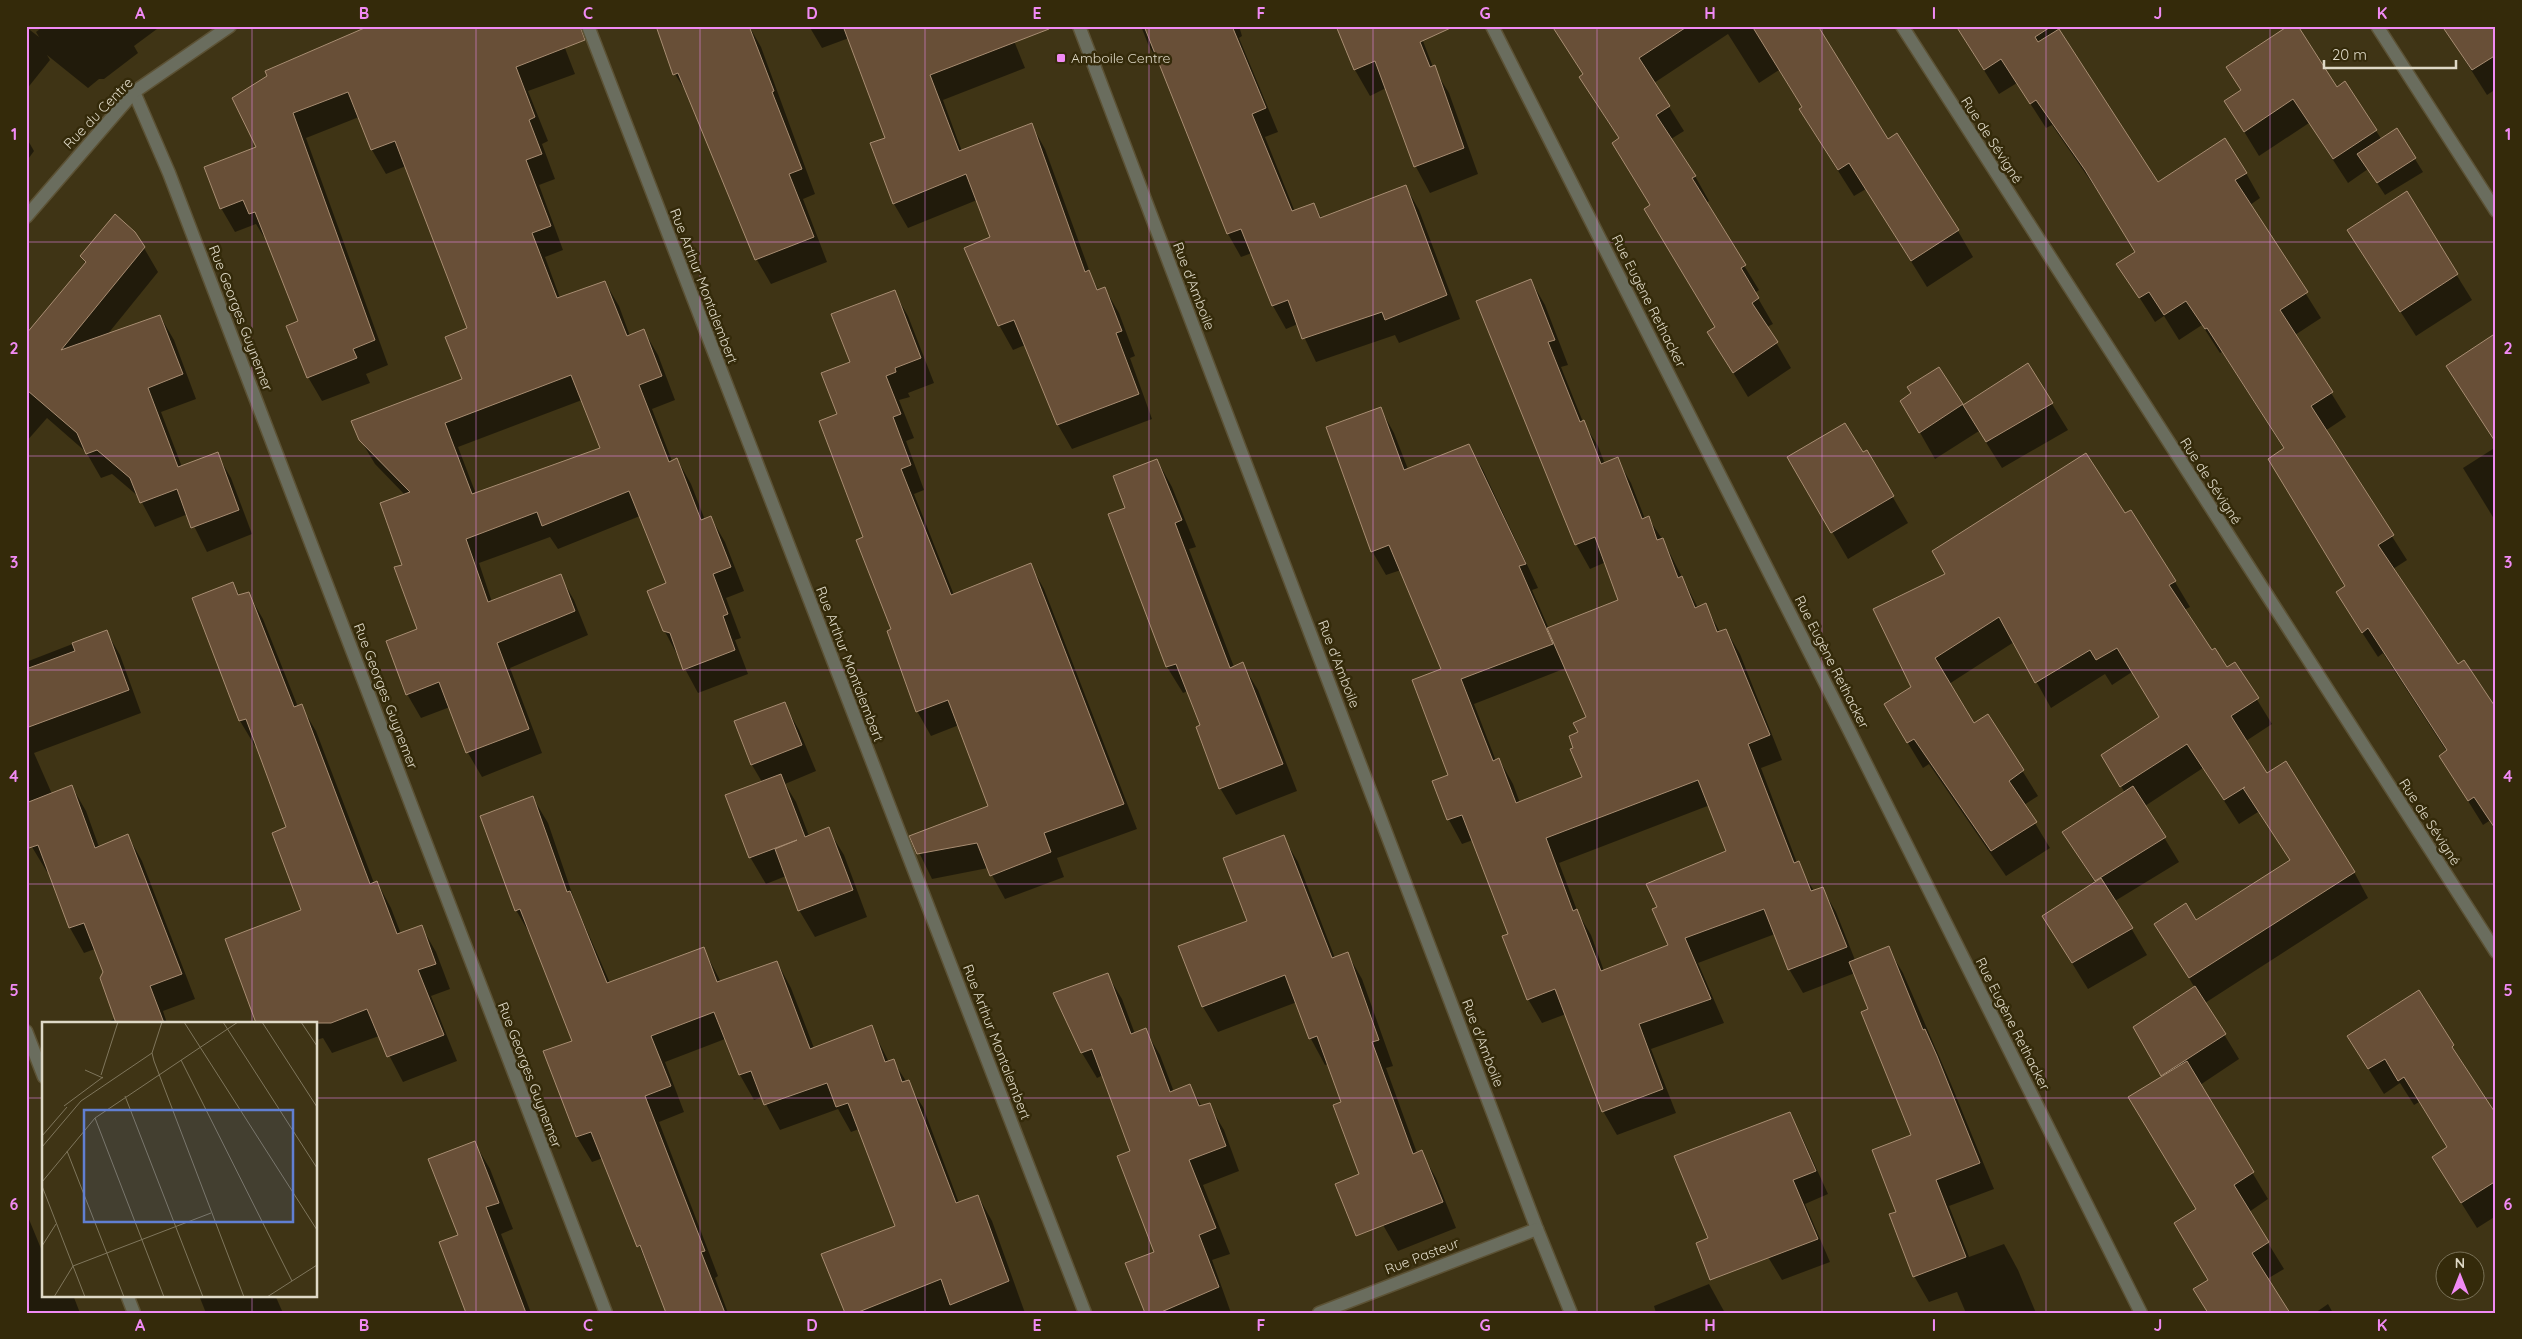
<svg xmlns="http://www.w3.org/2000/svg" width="2522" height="1339" viewBox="0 0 2522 1339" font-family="Quicksand,sans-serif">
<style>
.shadow{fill:#0007;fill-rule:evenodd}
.building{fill:#684f37;stroke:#a88d72;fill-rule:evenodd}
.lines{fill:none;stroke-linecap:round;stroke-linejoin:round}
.minor-casing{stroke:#5c5235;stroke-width:15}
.minor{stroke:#6a6d5e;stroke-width:12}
.grid{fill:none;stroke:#f18af4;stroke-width:1;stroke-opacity:0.55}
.poi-dot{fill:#f18af4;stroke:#342a0a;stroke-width:2}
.labels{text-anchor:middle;stroke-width:5;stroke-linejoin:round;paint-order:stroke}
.poi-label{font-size:14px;fill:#dfd9c7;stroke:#342a0a;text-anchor:start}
.street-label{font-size:14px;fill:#dfd9c7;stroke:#342a0a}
.inset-road{fill:none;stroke:#7f765c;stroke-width:1}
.view{fill:#617fd2;fill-opacity:0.15;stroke:#617fd2;stroke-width:2.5}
.inset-edge{fill:none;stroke:#dfd9c7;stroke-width:2.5}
.neatline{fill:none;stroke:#f18af4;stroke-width:2}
.grid-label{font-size:16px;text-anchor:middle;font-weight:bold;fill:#f18af4}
</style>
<rect width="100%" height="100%" fill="#3f3415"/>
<g class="shadow">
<path d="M44 26H161L134 46 138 53 104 79H99L88 88 47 55 50 60 26 90V27L39 37 36 32Z"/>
<path d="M749 26 761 47 815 194 803 199 827 262 771 284 757 260 690 98 675 74Z"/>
<path d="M809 26H1008L1025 68 943 100 958 141 962 151 1031 124 1045 149 1092 278 1099 291 1105 289 1119 313 1135 356 1130 358 1152 419 1072 449 1058 425 1025 345 1013 350 999 325 992 238 977 200 908 228 894 204 872 144 887 138 849 38 822 48Z"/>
<path d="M1141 26H1239L1242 36 1239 38 1278 132 1265 137 1295 212 1314 204 1322 219 1406 187 1419 210 1460 319 1399 343 1395 335 1316 362 1298 324 1286 329 1273 306 1252 253 1241 257 1228 234 1161 67 1148 44Z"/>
<path d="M1338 26 1418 28 1433 67 1449 93 1478 174 1430 193 1416 167 1386 88 1370 96 1355 70Z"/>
<path d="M1553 26H1788L1887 141 1958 231 1973 257 1927 287 1866 189 1854 196 1816 136 1800 110 1803 108 1779 70 1759 83 1728 34 1654 83 1684 131 1671 139 1695 176 1709 201 1706 203 1759 290 1755 293 1773 324 1767 327 1791 368 1748 397 1709 333 1716 328 1651 206 1620 140 1595 102 1580 77 1584 75Z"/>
<path d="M1956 26H2055L2157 184 2246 173 2260 198 2250 205 2321 318 2295 335 2346 417 2325 431 2407 560 2393 569 2458 666 2496 711V831L2489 821 2483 825 2440 756 2447 752 2383 653 2378 657 2352 617 2346 586 2284 449 2222 352 2220 353 2202 325 2179 340 2164 316 2155 322 2118 264 2136 252 2101 196 2052 125 2046 128 2017 83 1999 94Z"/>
<path d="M2443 26H2496V89L2487 95Z"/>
<path d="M563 43 575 74 528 91 548 141 542 144 555 179 539 185 563 250 545 257 560 298 605 282 619 306 630 336 644 331 658 355 675 400 652 409 672 461 677 459 691 484 705 520 711 518 725 542 744 591 726 598 741 638 735 640 748 674 698 693 664 630 668 584 640 516 558 549 550 537 479 563 492 602 560 576 574 600 588 635 510 668 542 753 482 777 468 753 450 707 421 718 407 694 419 630 404 565 405 495 375 464 360 439 463 380 469 329 406 166 386 174 372 150 359 117 306 138 388 365 366 374 370 383 322 401 308 377 300 322 266 237H264L256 224 235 232 221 208 258 147 234 99ZM582 400 601 449 476 494 458 447Z"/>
<path d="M2227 67 2336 89 2345 83 2382 140 2397 130 2423 172 2385 195 2368 169 2348 183 2309 123 2259 156 2226 102 2242 92Z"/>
<path d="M26 137 34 151 26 162Z"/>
<path d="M2406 193 2472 300 2416 336 2349 231Z"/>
<path d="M144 248 158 272 107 335 160 316 174 340 196 399 161 412 182 467 217 454 231 478 252 534 207 552 188 514 155 527 139 497 112 474 101 478 86 452 47 418 26 442V336L86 264 82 257Z"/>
<path d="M1531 281 1545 305 1568 365 1561 367 1583 422 1598 446 1605 464 1617 459 1631 483 1645 519 1648 518 1663 540 1698 608 1705 605 1720 632 1726 630 1740 654 1782 760 1761 768 1797 863 1814 891 1822 888 1836 912 1855 960 1888 948 1903 973 1951 1084 1994 1189 1949 1206 1969 1257 2004 1244 2018 1270 2036 1313H1966L1957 1292 1929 1302 1914 1276 1898 1212 1912 1136 1855 973 1803 993 1789 969 1775 934 1698 963 1724 1023 1651 1049 1676 1113 1617 1135 1603 1111 1566 1014 1542 1023 1528 999 1510 935 1473 840 1462 844 1449 820 1433 782 1450 776 1442 670 1401 570 1386 575 1372 551 1380 408 1394 433 1408 469 1469 446 1483 470 1538 588 1532 590 1549 629 1620 601 1606 562 1590 569 1576 544ZM1566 668 1588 718 1579 733 1575 748 1584 778 1520 803 1513 784 1499 759 1496 761 1474 704ZM1710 805 1728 852 1669 945 1604 971 1591 935 1578 913 1559 863Z"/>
<path d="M894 292 908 316 934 383 908 393 910 397 899 400 914 438 906 441 924 490 914 494 954 595 1030 564 1044 589 1137 829 1057 858 1064 877 1005 899 988 868 932 879 911 836 989 807 959 725 931 736 917 711 865 538 838 415 851 362Z"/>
<path d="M2496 345V444L2448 367Z"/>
<path d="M2028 365 2068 430 2002 468 1979 431 1935 459 1902 401 1913 394 1938 368 1963 406Z"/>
<path d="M2496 447V522L2463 468Z"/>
<path d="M1866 452 1908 523 1848 559 1789 458 1862 454Z"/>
<path d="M1157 460 1172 487 1196 547 1189 549 1234 667 1242 664 1258 690 1297 791 1236 815 1220 788 1202 726 1188 691 1183 693 1167 667 1109 515 1126 509Z"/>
<path d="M2131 511 2175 582 2190 607 2184 610 2212 652 2227 669 2235 664 2272 724 2246 741 2267 774 2354 872 2368 898 2205 1003 2239 1059 2200 1085 2268 1199 2249 1212 2284 1269 2267 1279 2209 1281 2197 1210 2163 1077 2134 1027 2195 988 2156 924 2196 922 2291 861 2258 812 2239 824 2203 768 2145 806 2179 862 2115 901 2147 955 2088 989 2043 916 2095 883 2064 833 2125 793 2103 755 2161 718 2132 672 2112 685 2105 674 2051 708 2014 642 1949 684 1974 725 1988 716 2038 796 2024 805 2050 848 2006 876 1929 764 1923 768 1900 730 1913 687 1875 610Z"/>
<path d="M233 584 240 596 248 593 263 619 298 707 301 706 316 731 374 883 377 882 391 908 401 934 421 926 436 952 450 989 431 996 457 1061 403 1082 379 1036 332 1053 323 1038 316 1040V1023L303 910 288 828 257 745 255 746 240 721Z"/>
<path d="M106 631 120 655 141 713 34 753 52 794 72 787 86 811 99 847 128 836 142 861 195 999 163 1011 167 1023H106L116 1018 104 972 95 949 84 953 70 928 49 871 47 872 32 847 26 830V662Z"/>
<path d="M784 704 799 730 816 771 785 784 796 802 809 836 828 829 844 855 867 917 815 937 799 910 786 876 766 884 750 857 762 782 752 765 735 722Z"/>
<path d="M533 798 548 823 577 908 610 983 703 948 721 982 777 962 791 988 814 1048 871 1027 889 1062 893 1061 923 1107 959 1203 978 1196 992 1221 1025 1313H845L822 1255 896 1227 859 1129 851 1132 838 1109 780 1130 762 1097 754 1100 740 1075 725 1039 665 1062 684 1112 659 1122 718 1276 715 1278 728 1313H667L603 1158 592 1162 577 1137 545 1052 573 1041 531 936 516 910Z"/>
<path d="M1283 837 1298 862 1335 958 1347 953 1362 979 1393 1066 1386 1068 1417 1153 1421 1152 1436 1178 1456 1228 1398 1251 1383 1225 1335 1106 1343 1103 1328 1064 1325 1065 1311 1039 1297 1002 1218 1032 1203 1007 1249 922Z"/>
<path d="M1107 974 1122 999 1135 1034 1145 1030 1160 1055 1174 1092 1189 1085 1202 1107 1209 1105 1224 1130 1239 1171 1203 1185 1230 1254 1212 1260 1231 1313H1146L1156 1253 1132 1152 1103 1075 1097 1078 1082 1053 1055 993Z"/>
<path d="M2418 992 2496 1116V1216L2477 1228 2433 1158 2448 1148 2419 1102 2414 1105 2400 1083 2384 1094 2348 1036Z"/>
<path d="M1789 1114 1802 1137 1828 1194 1805 1204 1830 1262 1782 1280 1768 1257Z"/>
<path d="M474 1142 490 1169 513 1229 501 1234 531 1313H469L459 1236Z"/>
<path d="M26 1212 42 1251H44V1295H73L80 1313H26Z"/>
<path d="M1709 1284 1725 1313H1656L1654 1306Z"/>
<path d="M208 1295H275L283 1313H206L200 1298Z"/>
<path d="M2328 1304 2333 1313H2315Z"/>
</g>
<g class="building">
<path d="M369 26H580L585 40 516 67 535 117 529 120 542 154 526 160 551 226 532 233 557 298 605 281 627 336 644 329 662 376 639 385 669 462 677 458 701 520 711 516 731 567 713 574 728 614 723 616 735 650 683 670 670 633 663 631 647 591 666 583 629 491 542 526 537 512 466 539 488 602 561 574 575 611 497 643 529 729 466 753 439 682 406 695 386 641 417 629 394 567 402 565 380 503 410 492 359 440 351 421 462 379 445 337 467 328 395 141 371 150 348 92 293 113 375 340 353 349 357 358 307 378 286 326 298 321 255 212 249 214 243 200 220 209 204 167 256 147 232 98 267 76 265 71ZM571 375 600 448 472 494 445 423Z"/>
<path d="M656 26H749L774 91 772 92 802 169 789 174 814 237 755 260 678 73 673 75Z"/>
<path d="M843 26H1048L1049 29 930 75 959 151 1032 123 1085 272 1089 270 1097 290 1105 287 1122 331 1116 333 1139 394 1057 425 1014 320 998 326 964 248 990 237 966 174 893 204 870 143 885 138Z"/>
<path d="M1144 26H1232L1266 108 1252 114 1292 211 1314 203 1320 218 1406 185 1447 295 1385 320 1382 312 1302 339 1288 300 1272 306 1241 229 1227 234Z"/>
<path d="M1336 26H1455L1420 42 1430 67 1435 65 1464 148 1414 167 1375 61 1354 70Z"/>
<path d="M1552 26H1688L1639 58 1670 106 1656 115 1696 176 1692 178 1746 265 1741 268 1759 298 1752 303 1778 342 1733 373 1707 332 1715 327 1644 209 1650 205 1612 143 1619 138 1579 77 1583 74Z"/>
<path d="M1752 26H1818L1888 139 1897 133 1959 230 1911 261 1849 163 1838 170 1799 109 1802 107Z"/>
<path d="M1956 26H2052L2035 37 2038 42 2059 29 2158 182 2225 138 2247 173 2235 180 2308 292 2280 310 2333 392 2311 406 2394 535 2378 545 2458 664 2464 660 2496 708V830L2474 797 2468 801 2439 756 2447 750 2368 628 2362 633 2336 592 2345 586 2268 459 2284 448 2207 328 2205 329 2186 301 2164 315 2149 292 2139 298 2116 264 2135 252 2085 170 2036 100 2030 104 2001 59 1984 70Z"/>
<path d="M2288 26H2298L2337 87 2345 81 2377 130 2333 159 2293 99 2244 132 2224 101 2241 90 2226 67Z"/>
<path d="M2442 26H2496V55L2472 70Z"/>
<path d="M2397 128 2416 158 2377 183 2357 154Z"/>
<path d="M2407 191 2458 274 2400 312 2347 230Z"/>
<path d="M115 214 135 232 145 247 61 350 160 315 183 374 148 388 178 467 218 452 239 510 191 528 177 489 140 503 130 478 97 450 86 454 77 433 28 391 26 393V334L86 262 80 256Z"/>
<path d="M1531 279 1555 340 1548 342 1580 422 1584 420 1601 464 1618 457 1642 519 1649 516 1657 540 1663 538 1678 578 1682 576 1695 608 1706 603 1717 632 1726 629 1770 735 1748 744 1794 863 1799 861 1811 891 1823 887 1847 947 1788 970 1764 909 1685 938 1711 999 1639 1024 1663 1089 1602 1112 1555 989 1527 1000 1502 936 1508 934 1462 815 1447 820 1432 781 1448 775 1412 680 1441 669 1389 545 1371 552 1326 427 1381 407 1404 470 1469 444 1526 564 1519 566 1553 644 1461 679 1493 761 1499 758 1516 803 1582 777 1570 749 1573 748 1569 736 1578 732 1573 723 1586 717 1547 628 1618 600 1595 537 1575 545 1476 301ZM1698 780 1726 851 1646 884 1657 907 1652 909 1668 945 1601 971 1577 909 1573 911 1546 838Z"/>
<path d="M895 290 921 358 895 368 896 372 886 376 901 414 893 417 911 465 901 469 951 595 1031 563 1124 804 1044 833 1051 852 990 876 977 843 917 854 909 836 988 806 948 700 916 712 887 631 891 629 856 540 863 537 819 421 837 414 821 373 850 362 831 314Z"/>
<path d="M2496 333V443L2446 366Z"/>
<path d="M2028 363 2053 403 1986 442 1963 405Z"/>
<path d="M1939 367 1963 404 1919 433 1900 401 1911 393 1907 387Z"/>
<path d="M1845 423 1863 452 1867 450 1894 496 1831 533 1787 457Z"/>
<path d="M2086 453 2125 513 2131 510 2176 581 2169 585 2212 650 2215 648 2227 667 2235 662 2259 698 2231 716 2267 773 2286 761 2355 872 2189 978 2154 924 2186 903 2196 920 2290 860 2243 788 2245 787 2224 800 2187 744 2120 787 2101 755 2159 717 2117 648 2096 660 2090 650 2035 683 1999 617 1935 658 1974 723 1988 714 2024 770 2009 781 2037 822 1991 851 1914 739 1907 743 1884 704 1911 687 1873 609 1945 574 1932 551Z"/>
<path d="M1157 459 1182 520 1175 523 1230 668 1243 662 1283 764 1219 789 1196 727 1200 725 1176 664 1166 667 1108 514 1125 508 1113 476Z"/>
<path d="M233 582 238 595 249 592 294 707 302 704 370 884 377 881 397 934 422 925 436 964 418 970 444 1035 387 1057 367 1009 331 1023H256L225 939 301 910 272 833 286 827 246 719 239 721 192 598Z"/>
<path d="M107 630 129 690 26 728V669L75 651 72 643Z"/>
<path d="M785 702 802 745 751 765 734 721Z"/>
<path d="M781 774 805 837 829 827 853 890 798 911 775 849 797 840 749 858 725 795Z"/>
<path d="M72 785 95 848 128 834 182 974 150 986 164 1023H116L100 978 103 972 84 923 69 928 38 845 26 849V803Z"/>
<path d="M2133 786 2166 837 2095 881 2062 832Z"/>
<path d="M533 796 567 892 570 891 607 983 704 947 717 982 777 961 810 1049 872 1025 885 1062 894 1059 902 1082 909 1080 956 1203 978 1195 1009 1281 950 1305 941 1279 856 1313H845L821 1254 895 1226 848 1103 836 1107 827 1083 764 1105 751 1071 739 1075 714 1012 651 1036 671 1086 645 1096 705 1251 701 1252 725 1313H666L640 1245 637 1247 591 1132 576 1137 543 1051 572 1041 520 909 515 911 480 816Z"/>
<path d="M1284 835 1332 958 1348 952 1379 1040 1372 1042 1413 1154 1422 1150 1443 1202 1356 1236 1335 1184 1359 1174 1333 1105 1341 1102 1317 1036 1309 1039 1285 975 1202 1007 1178 946 1247 921 1223 858Z"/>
<path d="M2101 878 2133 928 2072 963 2042 916Z"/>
<path d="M1889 946 1923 1030 1925 1029 1937 1056 1980 1163 1936 1180 1966 1257 1913 1277 1889 1214 1896 1212 1872 1150 1911 1135 1861 1012 1868 1009 1849 962Z"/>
<path d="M1108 973 1131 1034 1146 1028 1170 1092 1190 1084 1199 1106 1210 1103 1226 1146 1189 1160 1216 1228 1199 1235 1219 1287 1159 1313H1145L1125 1263 1154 1252 1117 1156 1130 1151 1092 1049 1081 1053 1053 993Z"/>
<path d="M2195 986 2226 1034 2161 1076 2133 1027Z"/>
<path d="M2419 990 2454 1045 2452 1047 2496 1114V1181L2461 1203 2432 1157 2447 1147 2404 1077 2398 1081 2385 1059 2368 1069 2347 1036Z"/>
<path d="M2187 1061 2254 1172 2234 1185 2269 1242 2252 1253 2290 1313H2208L2193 1289 2208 1280 2174 1223 2196 1209 2128 1097Z"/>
<path d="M1790 1112 1816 1171 1793 1180 1818 1239 1710 1280 1696 1243 1708 1238 1674 1156Z"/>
<path d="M475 1141 499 1203 486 1207 526 1313H466L439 1242 458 1235 428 1159Z"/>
</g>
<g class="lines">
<g class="minor-casing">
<g id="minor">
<path d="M588 26 1085 1313"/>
<path d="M1079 26 1537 1229 1571 1313"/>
<path d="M1492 26 1848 728 2141 1313"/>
<path d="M1902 26 2496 952"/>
<path d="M2377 26 2496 211"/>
<path d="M134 92 169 173 606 1313"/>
<path d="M26 217 134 92 230 26"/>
<path d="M26 1031 44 1077"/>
<path d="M127 1295 134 1313"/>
<path d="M1319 1313 1537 1229"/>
</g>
</g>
<use href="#minor" class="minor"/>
</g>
<path class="grid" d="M252 26V1023M476 26V1313M700 26V1313M925 26V1313M1149 26V1313M1373 26V1313M1597 26V1313M1822 26V1313M2046 26V1313M2270 26V1313M26 242H2496M26 456H2496M26 670H2496M26 884H2496M26 1098H44M316 1098H2496M252 1295V1313"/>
<rect class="poi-dot" x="1056" y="53" width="10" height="10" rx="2.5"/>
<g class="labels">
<g class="poi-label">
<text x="1071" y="63">Amboile Centre</text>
</g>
<g class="street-label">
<text transform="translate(98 113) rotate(-46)" y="5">Rue du Centre</text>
<text transform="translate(1992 140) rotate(57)" y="5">Rue de Sévigné</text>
<text transform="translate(704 286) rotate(69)" y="5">Rue Arthur Montalembert</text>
<text transform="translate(1194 286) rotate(69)" y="5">Rue d'Amboile</text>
<text transform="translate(1649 301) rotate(63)" y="5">Rue Eugène Rethacker</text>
<text transform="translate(241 318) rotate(69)" y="5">Rue Georges Guynemer</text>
<text transform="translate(2211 481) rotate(57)" y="5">Rue de Sévigné</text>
<text transform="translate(1832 662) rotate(63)" y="5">Rue Eugène Rethacker</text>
<text transform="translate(850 664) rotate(69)" y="5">Rue Arthur Montalembert</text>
<text transform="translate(1339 664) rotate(69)" y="5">Rue d'Amboile</text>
<text transform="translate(386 696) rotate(69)" y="5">Rue Georges Guynemer</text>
<text transform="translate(2430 822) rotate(57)" y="5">Rue de Sévigné</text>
<text transform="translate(2013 1024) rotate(63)" y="5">Rue Eugène Rethacker</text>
<text transform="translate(997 1042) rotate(69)" y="5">Rue Arthur Montalembert</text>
<text transform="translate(1483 1043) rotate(69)" y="5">Rue d'Amboile</text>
<text transform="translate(530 1075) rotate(69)" y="5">Rue Georges Guynemer</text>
<text transform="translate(1422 1256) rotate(-21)" y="5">Rue Pasteur</text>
</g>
</g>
<g transform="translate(42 1022)">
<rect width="275" height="275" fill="#3f3415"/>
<path class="inset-road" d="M120 0 110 31 112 39 202 275M142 0 275 208M181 0 275 146M220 0 275 85M259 0 275 24M139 38 250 259M43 48 61 56M59 53 76 0M83 74 161 275M22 84 61 55M53 96 122 275M0 114 25 85M0 125 39 79 110 31M25 129 82 275M0 160 53 96 196 0M0 164 43 275M0 224 14 202M12 275 31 244 169 191M225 275 275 243"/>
<path class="view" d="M42 88H251V200H42Z"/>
<rect width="275" height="275" class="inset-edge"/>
</g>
<rect width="2522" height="1339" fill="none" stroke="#342a0a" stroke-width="55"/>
<g transform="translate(2460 1276)"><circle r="24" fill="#342a0a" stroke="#787056"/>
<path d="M0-4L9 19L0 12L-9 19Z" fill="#f18af4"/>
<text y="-8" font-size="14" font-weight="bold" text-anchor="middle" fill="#dfd9c7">N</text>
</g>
<path d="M2324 60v8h132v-8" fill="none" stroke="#dfd9c7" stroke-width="2.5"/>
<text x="2332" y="60" font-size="15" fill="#dfd9c7" stroke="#342a0a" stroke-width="4" paint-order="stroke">20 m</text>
<rect x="28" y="28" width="2466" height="1284" class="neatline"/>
<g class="grid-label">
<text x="140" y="19">A</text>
<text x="364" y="19">B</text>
<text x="588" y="19">C</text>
<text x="812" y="19">D</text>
<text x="1037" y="19">E</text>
<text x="1261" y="19">F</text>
<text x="1485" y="19">G</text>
<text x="1710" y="19">H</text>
<text x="1934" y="19">I</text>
<text x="2158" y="19">J</text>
<text x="2382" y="19">K</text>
<text x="14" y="140">1</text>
<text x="2508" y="140">1</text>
<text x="14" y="354">2</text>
<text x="2508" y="354">2</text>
<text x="14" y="568">3</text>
<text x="2508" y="568">3</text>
<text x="14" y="782">4</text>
<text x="2508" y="782">4</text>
<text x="14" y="996">5</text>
<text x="2508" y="996">5</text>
<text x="14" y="1210">6</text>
<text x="2508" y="1210">6</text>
<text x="140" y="1331">A</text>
<text x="364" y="1331">B</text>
<text x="588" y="1331">C</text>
<text x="812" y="1331">D</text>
<text x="1037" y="1331">E</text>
<text x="1261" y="1331">F</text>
<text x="1485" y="1331">G</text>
<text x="1710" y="1331">H</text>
<text x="1934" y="1331">I</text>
<text x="2158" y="1331">J</text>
<text x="2382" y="1331">K</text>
</g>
</svg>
